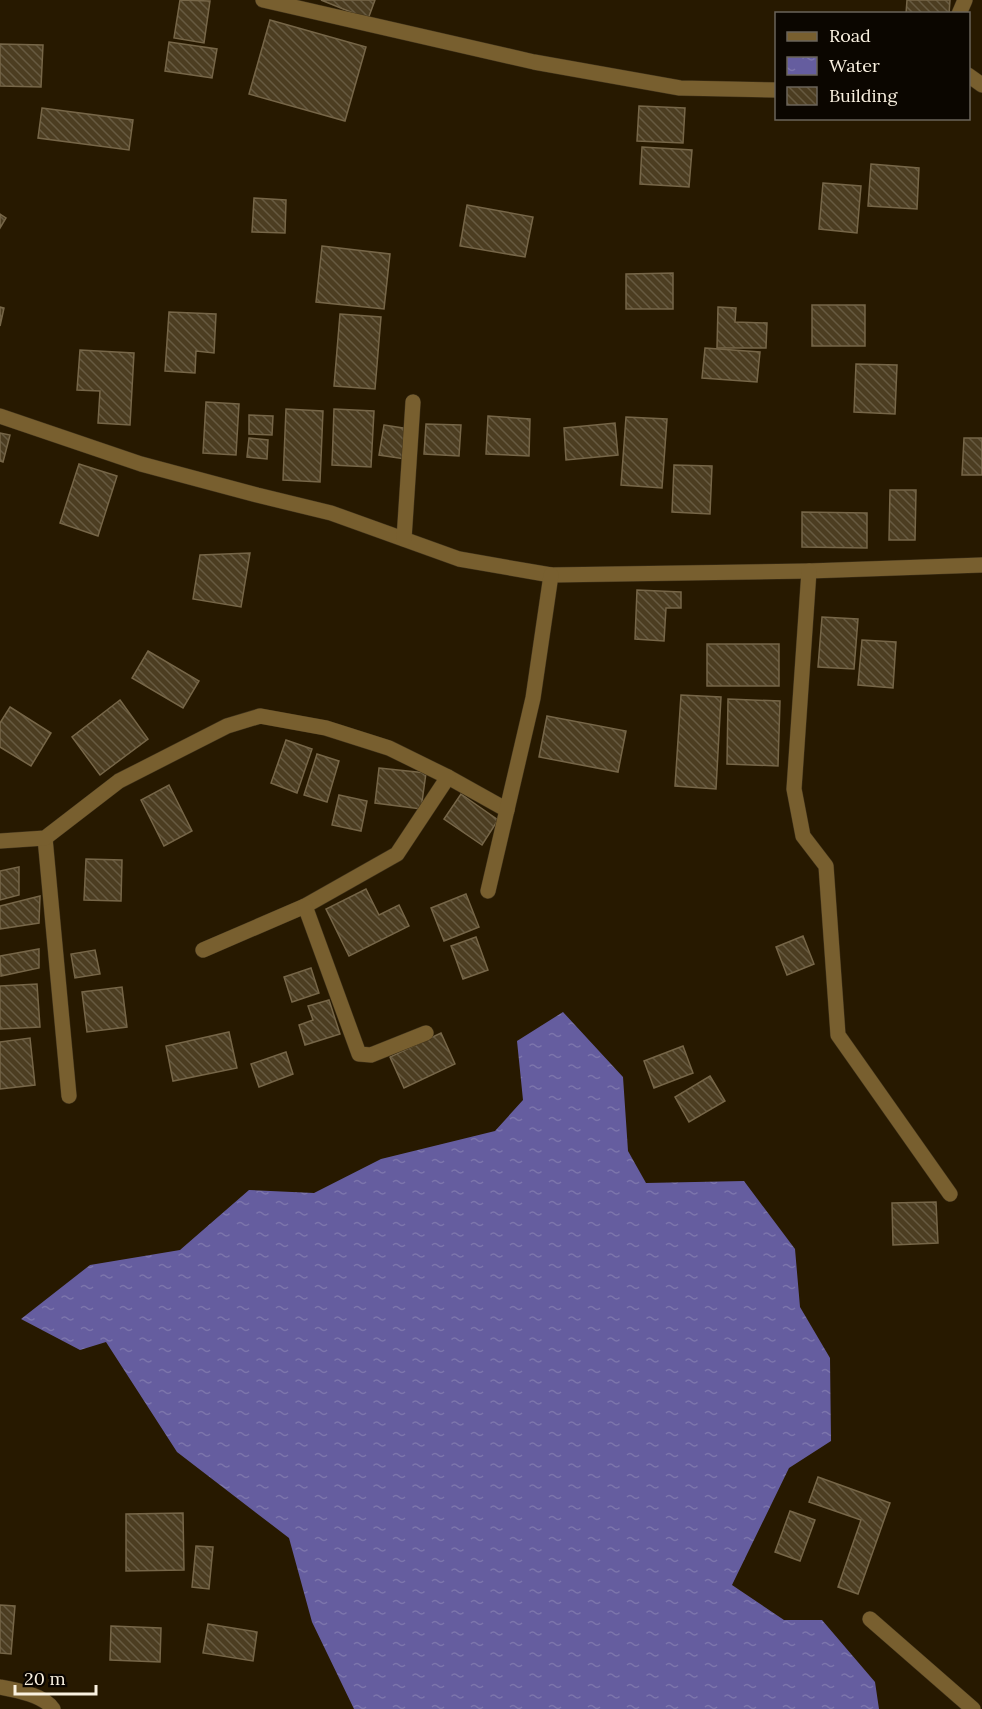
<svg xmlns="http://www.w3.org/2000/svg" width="982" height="1709" viewBox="0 0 982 1709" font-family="Lora,serif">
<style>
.water{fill:url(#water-ripples)}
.building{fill:url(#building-back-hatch);stroke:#766648;stroke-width:1.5}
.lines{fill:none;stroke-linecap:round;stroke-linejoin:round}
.minor-casing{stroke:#40331b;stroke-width:16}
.minor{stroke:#785f2f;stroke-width:15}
</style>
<defs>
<pattern id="water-ripples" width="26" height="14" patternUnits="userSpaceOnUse" patternTransform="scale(1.5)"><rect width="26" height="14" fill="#655d9f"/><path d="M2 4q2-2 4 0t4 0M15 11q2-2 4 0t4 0" fill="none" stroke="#7c75ac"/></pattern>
<pattern id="building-back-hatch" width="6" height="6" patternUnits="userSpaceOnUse" patternTransform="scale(1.5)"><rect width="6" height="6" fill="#4c3d21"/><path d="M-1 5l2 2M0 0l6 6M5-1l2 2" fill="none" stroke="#675a41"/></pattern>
</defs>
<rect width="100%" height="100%" fill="#271900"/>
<path class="water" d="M563 1012 623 1077 628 1151 646 1183 744 1181 795 1249 800 1307 830 1358 831 1441 789 1468 732 1585 784 1620H822L875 1682 879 1709H354L312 1622 289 1538 177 1452 106 1342 80 1350 21 1319 90 1265 180 1250 249 1190 314 1193 381 1159 495 1131 523 1100 517 1041Z"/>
<g class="building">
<path d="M180 0 210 1 204 43 174 38Z"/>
<path d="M321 0H375L368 19Z"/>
<path d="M907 0H950L949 14H906Z"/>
<path d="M270 20 366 47 345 121 249 94Z"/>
<path d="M169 42 217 49 212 78 165 71Z"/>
<path d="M0 44 43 45 41 87 0 86Z"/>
<path d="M639 106 685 108 683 143 637 141Z"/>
<path d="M42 108 133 120 129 150 38 138Z"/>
<path d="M642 147 692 150 689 187 640 184Z"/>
<path d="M871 164 919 168 917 209 868 206Z"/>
<path d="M823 183 861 186 857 233 819 229Z"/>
<path d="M254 198 286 200 285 233 252 232Z"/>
<path d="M467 205 533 217 525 257 460 246Z"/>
<path d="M0 214 6 218 0 228Z"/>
<path d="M322 246 390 254 384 309 316 302Z"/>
<path d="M673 273V309H626V274Z"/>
<rect x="812" y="305" width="53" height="41"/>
<path d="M0 307 4 308 0 326Z"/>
<path d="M718 307 736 308 735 322 767 323 766 348H717Z"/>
<path d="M169 312 216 314 214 353 196 351 195 373 165 371Z"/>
<path d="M340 314 381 317 375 389 334 386Z"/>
<path d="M705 348 760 352 757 382 702 378Z"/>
<path d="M80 350 134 353 130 425 98 423 100 391 77 390Z"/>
<path d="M856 364 897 365 895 414 854 412Z"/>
<path d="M206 402 239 404 236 455 203 453Z"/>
<path d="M286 409 323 411 320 482 283 480Z"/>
<path d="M334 409 374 411 371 467 332 465Z"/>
<path d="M249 415 273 416 272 435 249 434Z"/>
<path d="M488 416 530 419 529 456 486 454Z"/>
<path d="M626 417 667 419 662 488 621 485Z"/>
<path d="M615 423 618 455 566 460 564 428Z"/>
<path d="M426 424 461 425 459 456 424 454Z"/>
<path d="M384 425 409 429 405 459 379 455Z"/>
<path d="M0 433 10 435 3 462 0 461Z"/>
<path d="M249 438 268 440 267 459 247 457Z"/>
<path d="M964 438H982V475H962Z"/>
<path d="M79 464 117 476 98 536 60 523Z"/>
<path d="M674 465 712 466 710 514 672 512Z"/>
<path d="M890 490H916L915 540H889Z"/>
<path d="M802 512 867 513V548L802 547Z"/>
<path d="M250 553 241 607 193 599 200 555Z"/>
<path d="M637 590 681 592V608H666L664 641 635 639Z"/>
<path d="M822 617 858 619 854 669 818 667Z"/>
<path d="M862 640 896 642 893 688 858 685Z"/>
<rect x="707" y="644" width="72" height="42"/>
<path d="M148 651 199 681 183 708 132 678Z"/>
<path d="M681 695 721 697 716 789 675 786Z"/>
<path d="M728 699 780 701 778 766 727 764Z"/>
<path d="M120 700 148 739 100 775 72 737Z"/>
<path d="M10 707 51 733 31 766 0 747V723Z"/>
<path d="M547 716 626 731 618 772 539 757Z"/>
<path d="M286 740 312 749 297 793 271 783Z"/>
<path d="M317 754 339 761 327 802 304 795Z"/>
<path d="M379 768 426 773 421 809 375 803Z"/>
<path d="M169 785 192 831 164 846 141 800Z"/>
<path d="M461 794 498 820 482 845 444 819Z"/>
<path d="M339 795 367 801 361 831 332 825Z"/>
<path d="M86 859 122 860 121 901 84 900Z"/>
<path d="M19 867V895L0 900V871Z"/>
<path d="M366 889 379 915 399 905 409 926 349 956 326 909Z"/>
<path d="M466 894 479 927 444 941 431 908Z"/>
<path d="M40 896 39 923 0 929V906Z"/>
<path d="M803 936 814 964 787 975 776 947Z"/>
<path d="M476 937 488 970 463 979 451 946Z"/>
<path d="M39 949V968L1 976 0 956Z"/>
<path d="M95 950 100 974 75 978 71 954Z"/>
<path d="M311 968 319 993 292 1002 284 977Z"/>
<path d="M37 984 40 1027 0 1029V986Z"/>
<path d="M122 987 127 1027 87 1032 82 992Z"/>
<path d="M329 1000 340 1034 305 1045 299 1025 313 1020 308 1006Z"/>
<path d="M229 1032 237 1068 173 1081 166 1046Z"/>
<path d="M441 1033 455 1064 404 1088 390 1057Z"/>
<path d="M30 1038 35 1085 0 1089V1042Z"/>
<path d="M683 1046 693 1073 654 1088 644 1061Z"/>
<path d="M286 1052 293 1074 259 1087 251 1064Z"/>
<path d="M710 1076 725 1101 689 1122 675 1097Z"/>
<path d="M936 1202 938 1243 893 1245 892 1203Z"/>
<path d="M818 1477 890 1503 858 1594 838 1587 861 1520 809 1502Z"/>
<path d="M790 1511 815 1520 800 1561 775 1552Z"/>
<path d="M183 1513 184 1570 126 1571V1514Z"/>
<path d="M196 1546 213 1547 209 1589 192 1587Z"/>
<path d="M0 1605 15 1606 11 1654 0 1653Z"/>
<path d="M208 1624 257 1632 253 1661 203 1653Z"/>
<path d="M111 1626 161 1628 160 1662 110 1660Z"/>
</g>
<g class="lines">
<g class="minor-casing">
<g id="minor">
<path d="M263 0 534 62 680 88 776 90"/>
<path d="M959 14 965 0"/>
<path d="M968 75 982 85"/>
<path d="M0 416 141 464 257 495 331 513 459 559 551 575 809 571 982 565"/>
<path d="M404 539 413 402"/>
<path d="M809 571 794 789 803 836 826 866 838 1035 950 1194"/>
<path d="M448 777 507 810"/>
<path d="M45 838 69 1096"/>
<path d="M0 841 45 838 119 781 227 726 260 716 326 728 389 748 448 777 397 854 305 906 203 950"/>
<path d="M488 891 533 698 551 575"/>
<path d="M305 906 359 1054 371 1055 426 1033"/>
<path d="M870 1619 973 1709"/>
<path d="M0 1687C16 1690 44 1695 53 1709"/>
</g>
</g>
<use href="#minor" class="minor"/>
</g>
<rect x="775" y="12" width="195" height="108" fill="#0b0600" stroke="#6b645a" stroke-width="1.5"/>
<rect x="787" y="32" width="30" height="9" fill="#785f2f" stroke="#6b645a" stroke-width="1.5"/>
<text x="829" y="42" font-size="18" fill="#faf1e0">Road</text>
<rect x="787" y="57" width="30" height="18" fill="url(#water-ripples)" stroke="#6b645a" stroke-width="1.5"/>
<text x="829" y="72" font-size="18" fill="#faf1e0">Water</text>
<rect x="787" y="87" width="30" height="18" fill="url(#building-back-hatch)" stroke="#6b645a" stroke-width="1.5"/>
<text x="829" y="102" font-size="18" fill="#faf1e0">Building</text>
<path d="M15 1685v9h81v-9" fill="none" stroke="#faf1e0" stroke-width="3"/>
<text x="24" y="1685" font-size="18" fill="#faf1e0" stroke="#0b0600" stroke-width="4.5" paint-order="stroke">20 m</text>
</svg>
